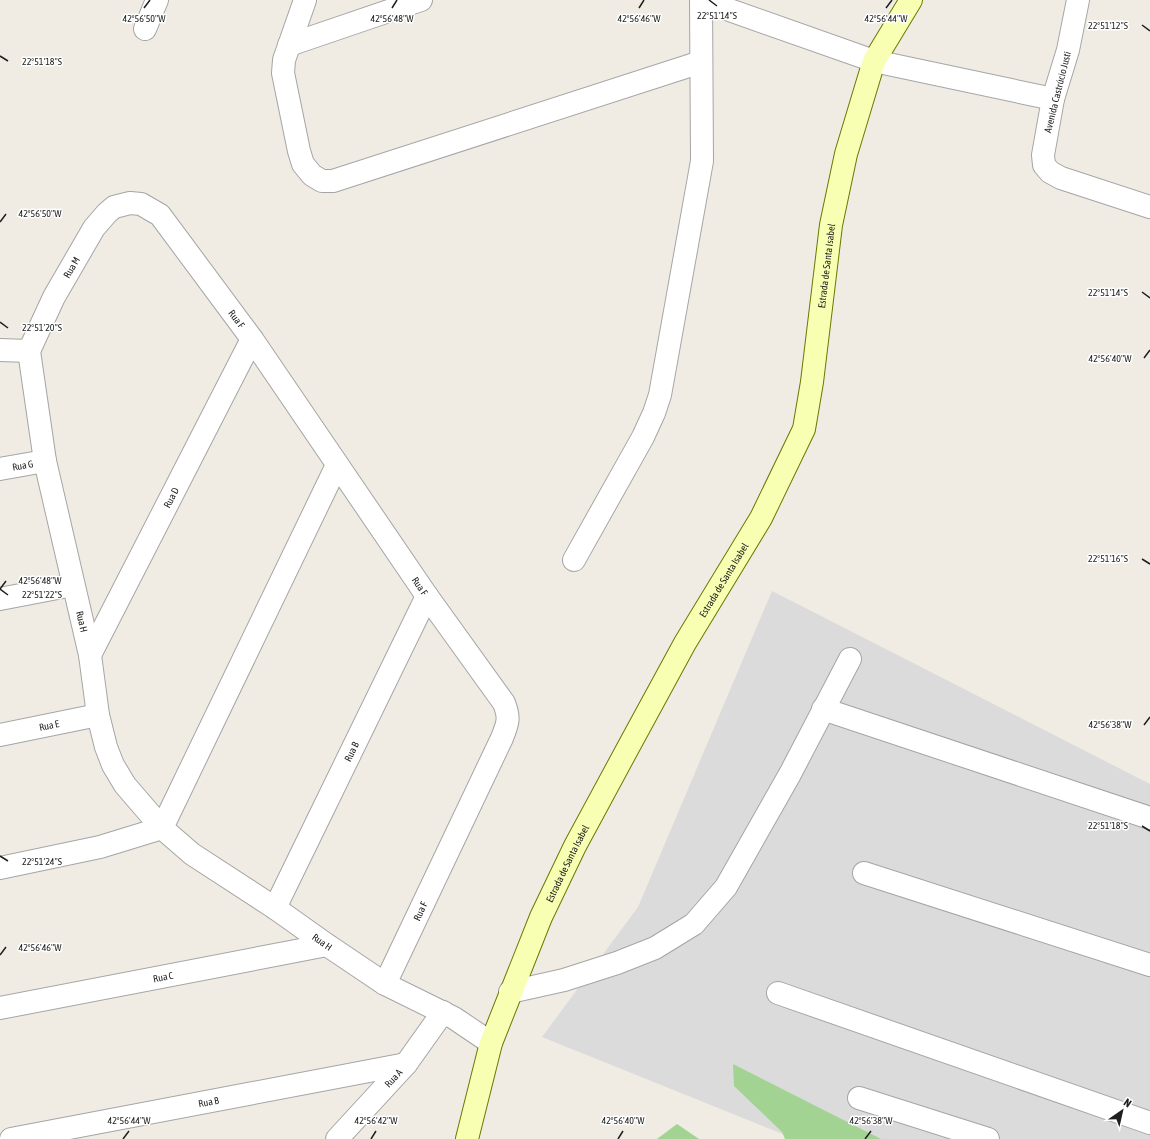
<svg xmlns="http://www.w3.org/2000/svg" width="1150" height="1139" viewBox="0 0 1150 1139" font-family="'Asap Condensed',sans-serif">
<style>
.residential{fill:#dcdbdb}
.forest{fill:#a3d393}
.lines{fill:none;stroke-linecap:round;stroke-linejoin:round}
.minor-casing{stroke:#a5a5a5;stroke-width:24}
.secondary-casing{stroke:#677a00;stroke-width:24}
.minor{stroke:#fff;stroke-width:22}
.secondary{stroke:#f8ffb2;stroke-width:22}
.ticks{fill:none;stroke:#1e1e1e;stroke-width:1.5}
.labels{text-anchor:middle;stroke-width:3;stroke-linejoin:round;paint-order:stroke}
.street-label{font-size:10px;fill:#1e1e1e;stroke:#fff}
.ticks-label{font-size:10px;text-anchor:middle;fill:#1e1e1e;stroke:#fff;stroke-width:3;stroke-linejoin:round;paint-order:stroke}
</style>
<rect width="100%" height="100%" fill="#f0ece3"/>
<path class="residential" d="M772 591 1150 784V1139H795L542 1037 638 907Z"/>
<g class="forest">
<path d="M733 1064 881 1139H785L782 1132 734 1086Z"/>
<path d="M677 1124 699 1139H657Z"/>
</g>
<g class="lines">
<g class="minor-casing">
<g id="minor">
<path d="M305 0 284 60 283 73 299 151 303 164 312 175 322 181H333L701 62"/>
<path d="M701 0 874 61 1053 99"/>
<path d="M1078 0 1068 50 1053 99 1043 155 1044 165 1050 172 1061 178 1150 207"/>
<path d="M145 29 157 0"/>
<path d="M289 45 421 0"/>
<path d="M0 350 29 351"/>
<path id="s1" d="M29 351 54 297 94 228 107 213 114 207 130 203 141 204 160 215 252 339 427 596 504 703C510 718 508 723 502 738L385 984"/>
<path id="s2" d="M29 351 45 461 90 655 98 715 106 747 113 765 125 785 162 828 192 854 275 908 327 945 385 984 454 1018 491 1043"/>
<path id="s3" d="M0 469 45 461"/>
<path d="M574 560 643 437 654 413 660 395 702 161 701 0"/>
<path d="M0 599 73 585"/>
<path id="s4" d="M90 655 252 339"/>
<path d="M823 709 1150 818"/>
<path id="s5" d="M0 735 98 715"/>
<path d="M0 868 100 847 162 828 337 465"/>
<path d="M864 873 1150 965"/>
<path id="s6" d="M275 908 427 596"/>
<path d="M510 992 564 980 617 963 655 948 694 924 726 887 790 774 850 659"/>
<path d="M778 993 1150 1123"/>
<path id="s7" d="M0 1008 327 945"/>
<path d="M859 1098 988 1139"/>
<path id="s8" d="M11 1139 406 1064"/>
<path id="s9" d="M337 1139 406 1064 443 1012"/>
</g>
</g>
<g class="secondary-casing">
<g id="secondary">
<path id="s10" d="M467 1139 491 1043 541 917 575 846 629 746 685 643 761 518 804 429 812 382 831 225 846 154 874 61 911 0"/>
</g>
</g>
<use href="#minor" class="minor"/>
<use href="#secondary" class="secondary"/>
</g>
<path class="ticks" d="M709 0 717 6M144 8 150 0M392 8 397 0M639 8 644 0M886 8 892 0M1142 25 1150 31M0 56 8 61M0 222 6 214M1142 292 1150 298M0 322 8 328M1144 358 1150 350M1142 559 1150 564M0 589 6 581M0 589 8 595M1144 725 1150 717M1142 826 1150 831M0 856 8 861M0 955 6 947M123 1139 129 1131M371 1139 376 1131M618 1139 623 1131M865 1139 871 1131"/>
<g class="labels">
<g class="street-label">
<text transform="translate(1057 92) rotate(-76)" y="4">Avenida Castrúcio Justi</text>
<text dy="4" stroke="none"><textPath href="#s10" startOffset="954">Estrada de Santa Isabel</textPath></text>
<text dy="4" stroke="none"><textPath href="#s1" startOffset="94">Rua M</textPath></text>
<text dy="4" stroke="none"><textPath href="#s1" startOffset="347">Rua F</textPath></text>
<text dy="4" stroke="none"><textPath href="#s3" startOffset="23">Rua G</textPath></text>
<text dy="4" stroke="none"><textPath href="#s4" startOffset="177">Rua D</textPath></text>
<text dy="4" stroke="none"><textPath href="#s10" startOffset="618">Estrada de Santa Isabel</textPath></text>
<text dy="4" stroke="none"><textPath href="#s1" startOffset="671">Rua F</textPath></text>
<text dy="4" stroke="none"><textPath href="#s2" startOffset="276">Rua H</textPath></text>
<text dy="4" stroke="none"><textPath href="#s5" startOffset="50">Rua E</textPath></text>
<text dy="4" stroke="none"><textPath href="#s6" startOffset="174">Rua B</textPath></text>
<text dy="4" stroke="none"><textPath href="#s10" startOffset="294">Estrada de Santa Isabel</textPath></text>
<text transform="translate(420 911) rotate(-65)" y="4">Rua F</text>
<text dy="4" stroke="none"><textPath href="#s2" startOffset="700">Rua H</textPath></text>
<text dy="4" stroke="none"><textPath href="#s7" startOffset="166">Rua C</textPath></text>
<text dy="4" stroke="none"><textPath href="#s9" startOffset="83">Rua A</textPath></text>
<text dy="4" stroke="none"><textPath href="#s8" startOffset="201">Rua B</textPath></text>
</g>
</g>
<g class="ticks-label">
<text x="717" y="19">22°51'14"S</text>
<text x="144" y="22">42°56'50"W</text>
<text x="392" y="22">42°56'48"W</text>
<text x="639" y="22">42°56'46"W</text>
<text x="886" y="22">42°56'44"W</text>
<text x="1108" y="29">22°51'12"S</text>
<text x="42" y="65">22°51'18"S</text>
<text x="40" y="217">42°56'50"W</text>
<text x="1108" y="296">22°51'14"S</text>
<text x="42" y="331">22°51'20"S</text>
<text x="1110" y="362">42°56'40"W</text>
<text x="1108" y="562">22°51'16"S</text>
<text x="40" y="584">42°56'48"W</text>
<text x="42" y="598">22°51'22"S</text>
<text x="1110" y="728">42°56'38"W</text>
<text x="1108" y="829">22°51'18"S</text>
<text x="42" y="865">22°51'24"S</text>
<text x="40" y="951">42°56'46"W</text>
<text x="129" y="1124">42°56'44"W</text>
<text x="376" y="1124">42°56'42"W</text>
<text x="623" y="1124">42°56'40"W</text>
<text x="871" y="1124">42°56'38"W</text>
</g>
<g transform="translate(1122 1111) rotate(34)" stroke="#ffffff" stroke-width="3" paint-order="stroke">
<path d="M0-3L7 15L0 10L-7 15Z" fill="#1e1e1e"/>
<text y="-6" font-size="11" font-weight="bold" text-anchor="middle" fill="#1e1e1e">N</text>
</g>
</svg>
